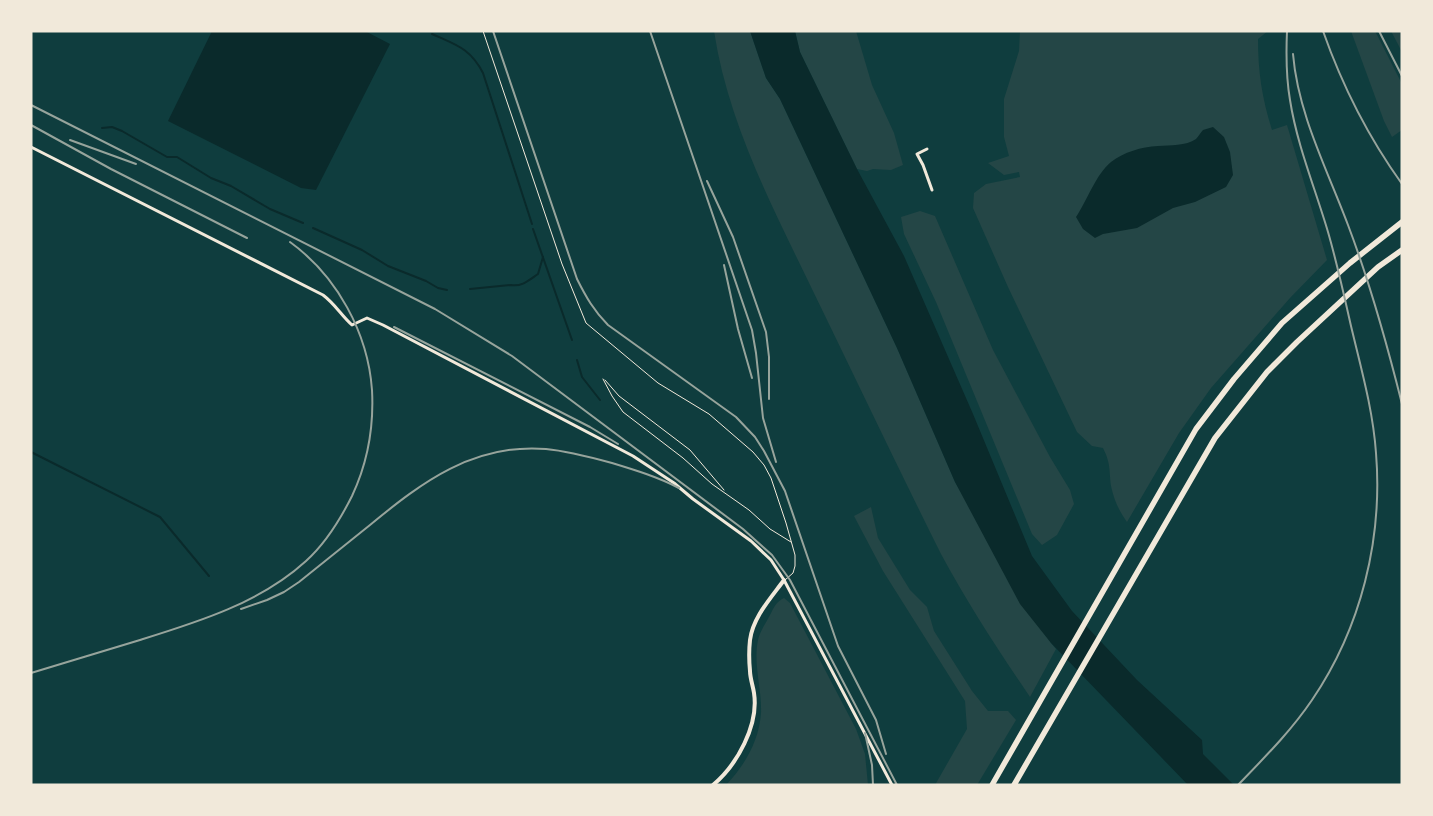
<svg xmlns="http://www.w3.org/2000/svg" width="1433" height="816" viewBox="0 0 1433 816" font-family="'Fira Sans',sans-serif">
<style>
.green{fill:#244646}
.water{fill:#0a2a2b}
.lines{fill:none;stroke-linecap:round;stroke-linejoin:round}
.stream{stroke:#0a2a2b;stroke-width:2}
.service{stroke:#f1e9da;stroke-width:1}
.minor{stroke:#f1e9da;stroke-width:3}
.tertiary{stroke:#f1e9da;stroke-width:4}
.motorway{stroke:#f1e9da;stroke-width:5.5}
.rail{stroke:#97a49c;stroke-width:2}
</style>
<rect width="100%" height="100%" fill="#0f3d3e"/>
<g class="green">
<path d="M714 31H750L766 78 780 99 897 348 955 482 1051 643 1056 649 1030 697C998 650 968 604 941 554 897 466 855 377 812 289 772 206 728 123 714 31Z"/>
<path d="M795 31H856L872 85 894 133 903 165 891 170 873 169 867 171 857 169 800 52Z"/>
<path d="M1020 31H1268L1258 39C1258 72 1262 98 1272 130L1287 125 1327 260 1290 298 1211 388 1179 433 1127 522C1119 511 1114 500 1111 486 1109 470 1111 464 1103 448L1092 446 1077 432 1008 287 973 208 974 193 986 184 1020 177 1019 172 1004 175 988 163 1009 156 1004 137V99L1019 51Z"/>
<path d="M1351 31H1375L1402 84V130L1392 137 1384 121Z"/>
<path d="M1391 31H1402V52Z"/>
<path d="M920 211 935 216 993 350 1050 457 1070 490 1074 504 1057 535 1042 545 1032 534 936 302 904 234 901 217Z"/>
<path d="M871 507 878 538 910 590 927 607 934 631 972 691 988 711H1008L1016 720 977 785H935L967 729 965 701 883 571 854 516Z"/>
<path d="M784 598 790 603 856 729 865 754 868 785H726C745 765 759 741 761 713 762 689 753 664 758 640 760 631 766 623 770 615 774 607 776 602 784 598Z"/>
</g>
<g class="water">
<path d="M212 31H365L390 44 316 190 301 188 168 121Z"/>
<path d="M750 31H795L800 52 857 169 904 256 973 414 1032 556 1072 611 1137 680 1202 740 1203 754 1234 785H1188L1051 643 1020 604 955 482 897 348 780 99 766 78Z"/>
<path d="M1213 127 1224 137 1230 152 1233 175 1226 187 1195 202 1173 208 1137 228 1103 234 1095 238 1083 229 1076 217C1087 201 1096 174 1111 162 1124 152 1141 147 1158 146 1170 145 1186 146 1196 139 1198 137 1201 132 1203 130Z"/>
</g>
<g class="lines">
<g class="stream">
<path d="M432 34C456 45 470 48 483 73L532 224"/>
<path d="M102 128 112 127 122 131 167 157H177L211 178 231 186 270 209 303 223"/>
<path d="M313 228 362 250 388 266 426 281 438 288 447 290"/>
<path d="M533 229 572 340"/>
<path d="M470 289 511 285C522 287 529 280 538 274L543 257"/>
<path d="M577 360 582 377 600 400"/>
<path d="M31 452 160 517 209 576"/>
</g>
<g class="service">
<path d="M483 31 562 264 586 323 658 383 709 414 753 452 764 465 771 478 786 523 795 555V566L793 573 785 580"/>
<path d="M603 379 612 396 623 412 683 458 712 484 749 510 770 529 791 542"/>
<path d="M605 380 619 396 690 450 724 490"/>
</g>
<g class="minor">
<path d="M31 147 323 295C335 304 341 315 352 325L367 318 383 325 633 456 674 483 693 499 751 541 771 560 784 580 892 785"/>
<path d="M927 149 917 154 923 165 932 190"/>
</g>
<path class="tertiary" d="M713 785C737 765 759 725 754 693 753 686 750 678 750 671 749 661 749 649 750 640 753 617 771 598 784 580"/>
<g class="motorway">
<path d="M992 785 1196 429 1234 379 1282 323 1350 263 1402 222"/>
<path d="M1014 785 1215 438 1267 372 1297 342 1378 267 1402 250"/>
</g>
<g class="rail">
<path d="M493 31 577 279C586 297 594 311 608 325L736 417 755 437 764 451 785 491 838 646 876 720 886 754"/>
<path d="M650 31 752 330 756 353 763 418 776 462"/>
<path d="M1323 31C1342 85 1369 138 1402 184"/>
<path d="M1379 31 1402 76"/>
<path d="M1293 54C1298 114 1327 169 1348 225 1370 283 1387 344 1402 404"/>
<path d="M31 105 435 309 512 356 743 529 772 555 790 580 897 785"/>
<path d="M31 125 111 169 247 238"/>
<path d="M70 140 136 164"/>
<path d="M707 181 733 237 766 332 769 357V399"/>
<path d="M724 265 738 329 752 378"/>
<path d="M394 327 590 427 618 444"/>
<path d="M241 609 267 600 284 592 299 582C323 563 346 544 370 525 422 482 474 443 546 449 568 451 590 457 612 463 635 470 658 477 679 488"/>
<path d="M31 673C67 662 104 651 140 640 198 622 260 603 306 561 326 543 340 520 352 496 368 462 374 427 372 390 368 333 337 276 290 242"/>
<path d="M865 733 872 765 873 785"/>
<path d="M1238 785C1265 757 1291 731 1312 700 1361 628 1383 539 1376 453 1373 410 1361 368 1351 326 1344 295 1337 263 1328 232 1315 188 1297 145 1290 100 1286 77 1286 54 1287 31"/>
</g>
</g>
<rect width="1433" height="816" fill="none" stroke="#f1e9da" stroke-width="65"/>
</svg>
